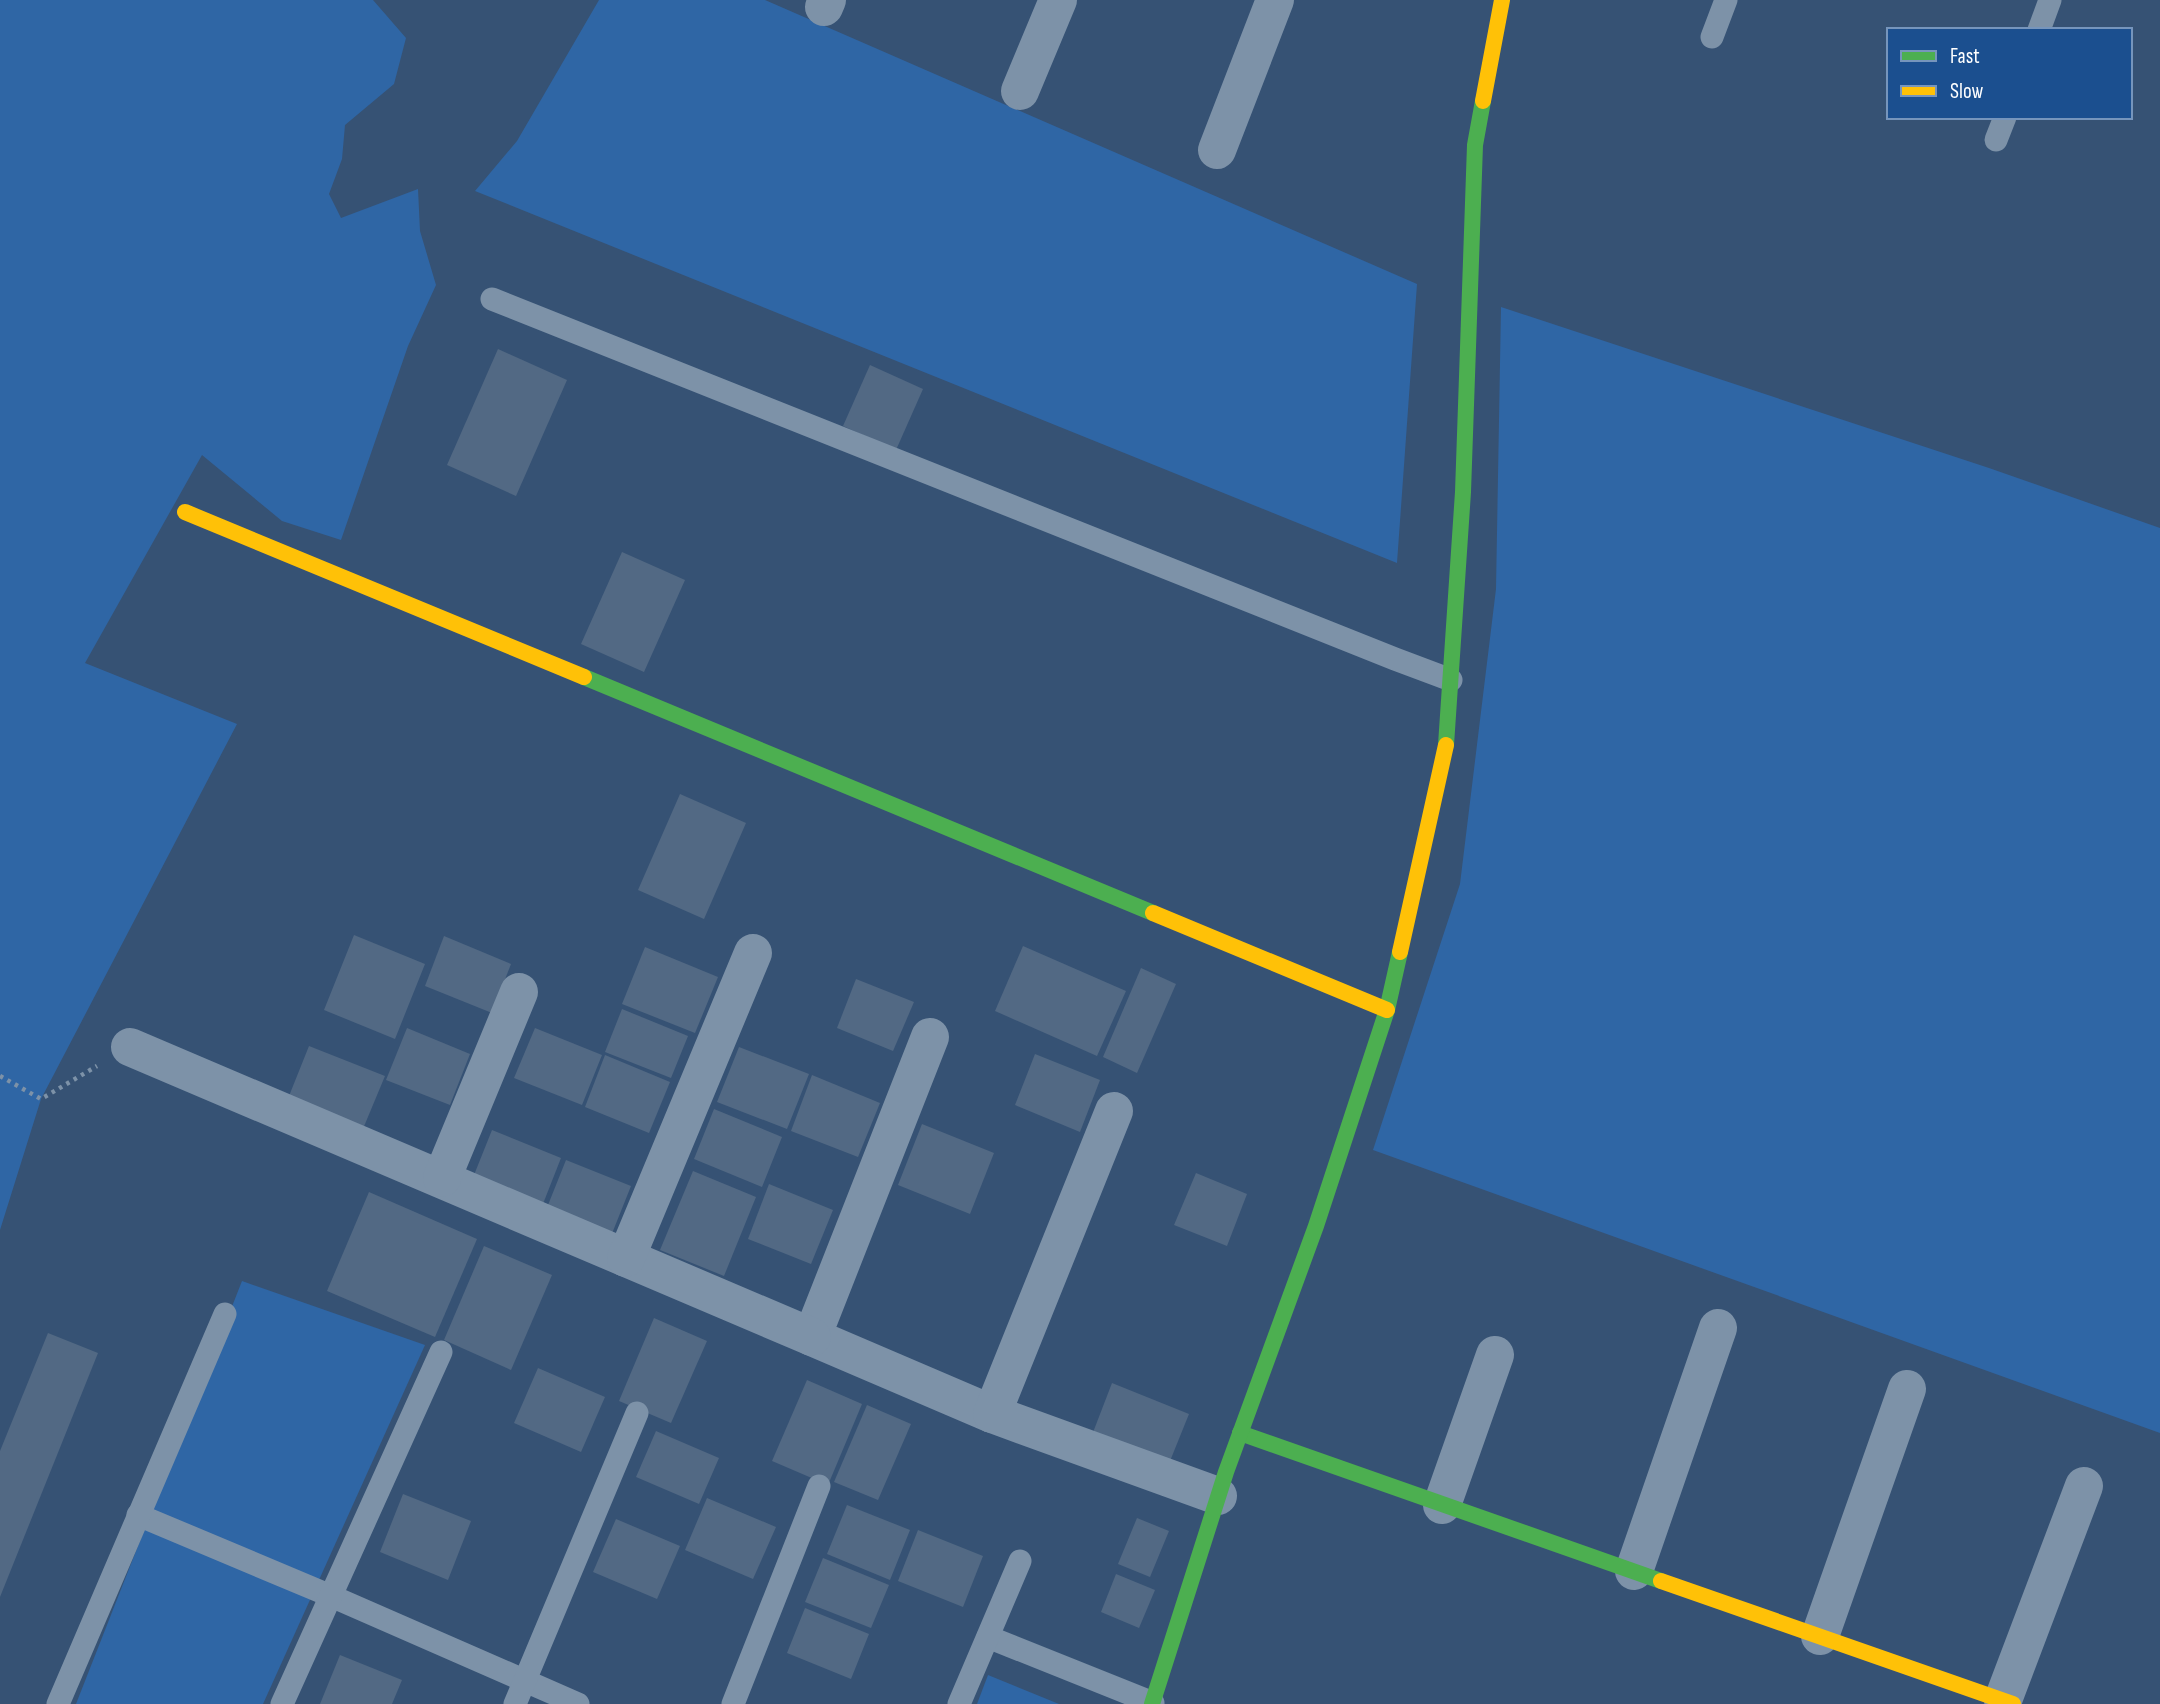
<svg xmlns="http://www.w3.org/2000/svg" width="2160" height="1704" viewBox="0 0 2160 1704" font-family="'Sofia Sans Condensed',sans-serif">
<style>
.green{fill:#2f66a5}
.building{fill:#526984}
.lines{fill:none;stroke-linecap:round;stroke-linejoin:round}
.path{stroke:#7d92a8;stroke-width:4.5;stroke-dasharray:3.5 5;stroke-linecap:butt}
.lane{stroke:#7d92a8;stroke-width:23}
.street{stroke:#7d92a8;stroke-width:38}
.fast{stroke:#4caf50;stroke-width:16}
.slow{stroke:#ffc107;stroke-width:16}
</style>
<rect width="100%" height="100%" fill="#365274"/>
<g class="green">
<path d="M0 0H373L406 38 394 84 345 125 342 159 329 194 341 218 418 189 420 231 436 285 408 346 341 540 282 521 202 455 85 663 237 724 41 1099 0 1230Z"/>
<path d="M599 0H765L1417 284 1397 563 475 191 517 141Z"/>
<path d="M1501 307 1989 468 2160 528V1433L1373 1150 1460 884 1496 589Z"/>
<path d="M242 1281 425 1345 263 1704H76Z"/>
<path d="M988 1675 1059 1704H977Z"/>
</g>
<g class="building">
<path d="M498 349 567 380 516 496 447 465Z"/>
<path d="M870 365 923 389 896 450 843 426Z"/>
<path d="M622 552 685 580 644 672 581 644Z"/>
<path d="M680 794 746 823 704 919 638 890Z"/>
<path d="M354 935 425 964 395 1039 324 1010Z"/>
<path d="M444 936 511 964 492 1013 425 986Z"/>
<path d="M1023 946 1126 991 1097 1056 995 1011Z"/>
<path d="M645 947 718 977 695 1033 622 1004Z"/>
<path d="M1141 968 1176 984 1137 1073 1103 1057Z"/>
<path d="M856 979 914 1002 893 1051 837 1028Z"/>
<path d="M622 1009 688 1036 671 1078 605 1052Z"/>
<path d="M407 1028 470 1054 450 1105 386 1080Z"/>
<path d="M535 1028 602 1055 582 1105 514 1078Z"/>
<path d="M309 1046 385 1076 360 1136 285 1106Z"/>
<path d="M739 1047 809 1074 787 1129 717 1102Z"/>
<path d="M1035 1054 1100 1080 1080 1132 1015 1105Z"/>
<path d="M605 1055 670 1082 649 1133 585 1107Z"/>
<path d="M812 1075 880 1103 858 1157 791 1131Z"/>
<path d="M714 1109 782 1137 762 1187 694 1159Z"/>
<path d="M922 1124 994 1153 970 1214 898 1185Z"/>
<path d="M492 1130 561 1158 539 1214 470 1185Z"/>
<path d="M566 1160 631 1186 609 1241 544 1215Z"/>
<path d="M693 1171 756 1197 724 1276 660 1250Z"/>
<path d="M1196 1173 1247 1194 1227 1246 1174 1225Z"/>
<path d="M769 1184 833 1210 811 1264 748 1239Z"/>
<path d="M369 1192 477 1239 435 1337 327 1291Z"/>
<path d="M484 1246 552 1275 511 1370 444 1340Z"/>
<path d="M654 1318 707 1341 671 1423 619 1401Z"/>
<path d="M48 1333 98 1353 0 1597V1451Z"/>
<path d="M538 1368 605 1397 581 1452 514 1423Z"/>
<path d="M807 1380 862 1404 828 1485 772 1461Z"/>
<path d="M1112 1383 1189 1414 1168 1466 1092 1435Z"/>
<path d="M867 1405 911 1424 878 1500 834 1482Z"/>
<path d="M656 1431 719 1458 699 1504 636 1477Z"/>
<path d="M403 1494 471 1521 448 1580 380 1552Z"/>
<path d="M707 1498 776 1527 753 1579 685 1550Z"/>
<path d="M847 1505 910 1530 890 1580 827 1554Z"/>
<path d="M1137 1518 1169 1531 1150 1577 1118 1564Z"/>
<path d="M616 1519 680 1546 657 1599 593 1572Z"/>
<path d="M918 1530 983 1556 963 1607 898 1581Z"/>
<path d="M823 1558 889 1585 871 1628 805 1602Z"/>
<path d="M1116 1574 1155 1590 1139 1628 1101 1612Z"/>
<path d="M805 1608 869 1634 851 1679 787 1653Z"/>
<path d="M340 1655 402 1680 392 1704H320Z"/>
</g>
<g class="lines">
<path class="path" d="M0 1076 41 1099 97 1066"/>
<g class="lane">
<path d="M2039 30 2050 0"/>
<path d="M1712 37 1726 0"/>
<path d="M1996 140 2005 117"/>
<path d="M492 299 1395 659 1451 680"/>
<path d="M138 1515 331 1596 578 1704"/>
<path d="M988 1637 1153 1703"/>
<path d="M58 1704 225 1314"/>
<path d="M282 1704 441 1352"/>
<path d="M515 1704 637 1413"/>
<path d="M733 1704 819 1486"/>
<path d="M959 1704 1020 1561"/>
</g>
<g class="street">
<path d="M824 7 827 0"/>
<path d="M1020 91 1058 0"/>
<path d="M1217 150 1275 0"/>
<path d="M930 1037 812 1337 992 1414"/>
<path d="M130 1047 812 1337"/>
<path d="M1114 1111 992 1414 1218 1496"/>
<path d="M442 1178 519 992"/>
<path d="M626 1258 753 953"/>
<path d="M1442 1505 1495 1355"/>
<path d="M1634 1571 1718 1328"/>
<path d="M1820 1636 1907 1389"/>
<path d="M2003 1700 2084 1486"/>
</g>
<g class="fast">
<path d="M584 677 1153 913"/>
<path d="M1446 745 1463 492 1475 145 1483 101"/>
<path d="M1240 1433 1661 1581"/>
<path d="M1152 1704 1226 1472 1316 1226 1387 1010 1400 952"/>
</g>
<g class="slow">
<path d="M1483 101 1502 0"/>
<path d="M185 512 584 677"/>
<path d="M1153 913 1387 1010"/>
<path d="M1400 952 1446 745"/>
<path d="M1661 1581 2013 1704"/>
</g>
</g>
<rect x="1887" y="28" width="245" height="91" fill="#1b4f8f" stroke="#7695bc" stroke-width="2"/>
<rect x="1901" y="51" width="35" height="10" fill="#4caf50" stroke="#7695bc" stroke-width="2"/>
<text x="1950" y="63" font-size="21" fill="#ffffff">Fast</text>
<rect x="1901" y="86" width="35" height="10" fill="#ffc107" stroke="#7695bc" stroke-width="2"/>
<text x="1950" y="98" font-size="21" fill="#ffffff">Slow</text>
</svg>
